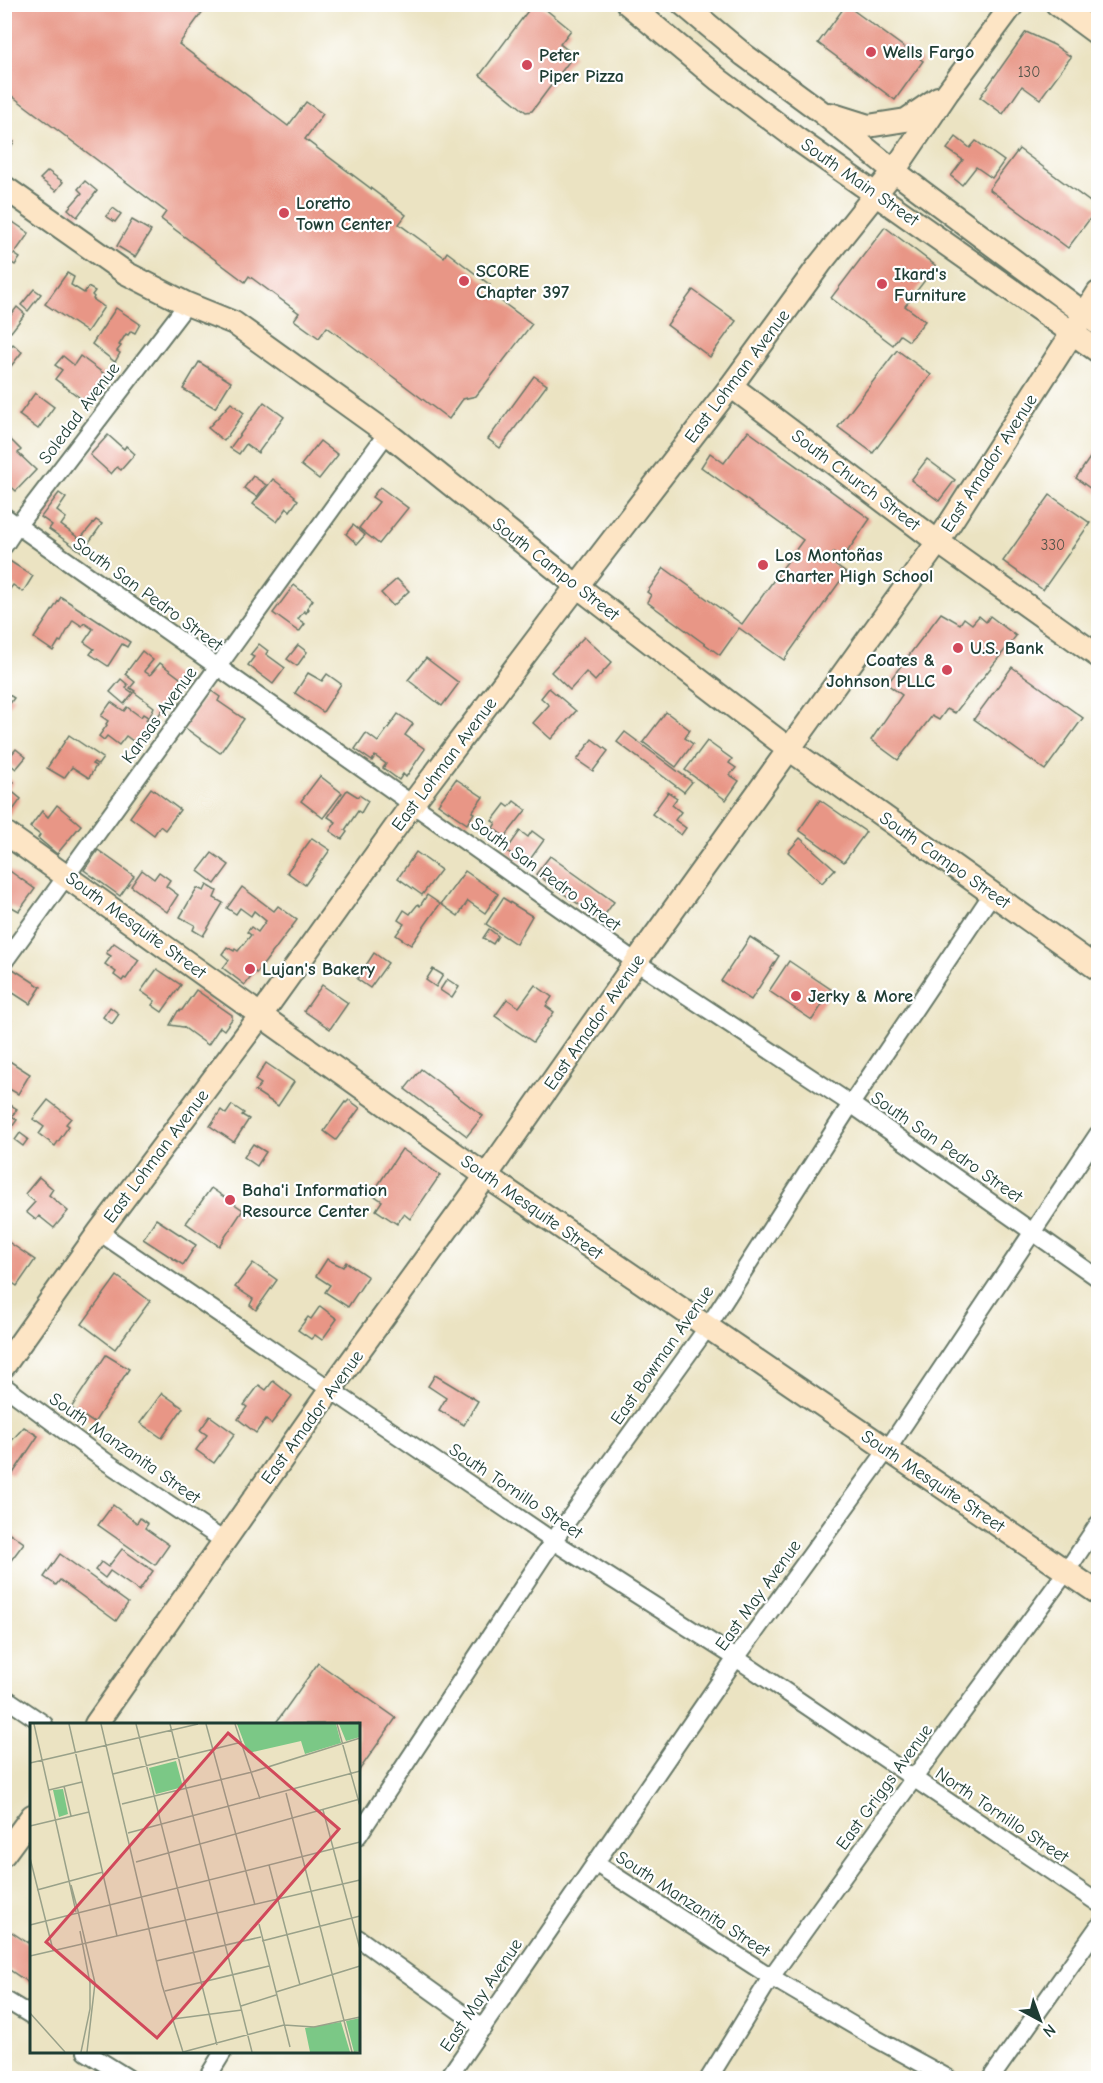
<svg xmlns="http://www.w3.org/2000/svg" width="1103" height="2083" viewBox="0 0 1103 2083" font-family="'Comic Neue',sans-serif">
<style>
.building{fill:#e89686}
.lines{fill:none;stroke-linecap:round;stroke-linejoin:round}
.street-casing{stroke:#676;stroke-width:20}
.secondary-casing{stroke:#676;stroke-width:26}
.street{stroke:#fff;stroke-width:16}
.secondary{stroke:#fde5c5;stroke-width:22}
.poi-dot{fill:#d1495b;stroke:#fff;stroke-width:2}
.labels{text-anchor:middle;stroke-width:4.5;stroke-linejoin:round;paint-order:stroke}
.number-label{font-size:15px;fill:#515348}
.poi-label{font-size:18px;font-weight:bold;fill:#1f3d34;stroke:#fff;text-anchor:start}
.street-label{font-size:18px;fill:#1f3d34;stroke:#fff}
.inset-road{fill:none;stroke:#99a189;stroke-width:1.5}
.view{fill:#d1495b;fill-opacity:0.15;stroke:#d1495b;stroke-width:3}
.inset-edge{fill:none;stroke:#1f3d34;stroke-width:3}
</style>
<rect width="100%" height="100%" fill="#fff"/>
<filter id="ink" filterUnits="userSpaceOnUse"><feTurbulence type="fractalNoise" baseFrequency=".0167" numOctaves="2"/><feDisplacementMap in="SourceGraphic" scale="12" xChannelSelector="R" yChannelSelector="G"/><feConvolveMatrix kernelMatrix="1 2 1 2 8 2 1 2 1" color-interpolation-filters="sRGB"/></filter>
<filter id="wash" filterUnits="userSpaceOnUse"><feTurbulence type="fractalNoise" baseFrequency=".008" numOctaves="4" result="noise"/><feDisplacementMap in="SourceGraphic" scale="24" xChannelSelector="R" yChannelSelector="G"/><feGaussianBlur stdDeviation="1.35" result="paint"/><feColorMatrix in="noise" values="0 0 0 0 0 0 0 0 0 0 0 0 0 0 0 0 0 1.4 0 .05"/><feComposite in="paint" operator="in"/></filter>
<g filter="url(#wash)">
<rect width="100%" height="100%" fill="#ebe3c2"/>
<g id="blocks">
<g class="building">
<path d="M4 4H204L206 7 179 44 288 126 306 102 323 114 305 139 406 215 399 224 444 257 447 252 490 285 486 290 532 324 476 396 463 399 449 419 327 327 319 338 294 320 299 313 249 276 245 282 161 219 166 212 4 90Z"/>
<path d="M533 4H539L571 30 560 44 574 55 532 111 526 112 480 75Z"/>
<path d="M846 5 923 61 895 100 818 43Z"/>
<path d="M1026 32 1054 45 1071 57 1040 99 1022 86 1003 114 980 97Z"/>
<path d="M4 136 14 142 4 158Z"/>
<path d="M956 137 970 148 976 141 1004 161 992 178 976 167 962 185 951 176 963 160 947 149Z"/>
<path d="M1019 149 1098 208 1068 248 989 189Z"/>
<path d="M48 171 63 182 56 191 40 179Z"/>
<path d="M85 181 97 191 77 217 68 209 82 193 78 189Z"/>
<path d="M113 208 121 214 115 222 106 216Z"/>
<path d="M4 216 29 233 14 254 20 258 15 265 9 261 4 267Z"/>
<path d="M132 220 151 231 135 257 117 246Z"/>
<path d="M885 227 936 266 905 306 925 321 909 341 900 335 893 345 831 298Z"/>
<path d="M67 273 74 277 71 285 84 293 88 287 95 291 92 295 94 297 93 299 104 307 87 332 45 304Z"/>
<path d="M34 289 41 294 28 311 21 305Z"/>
<path d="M693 290 736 321 710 357 667 325Z"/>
<path d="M17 307 25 314 11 332 4 327V324Z"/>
<path d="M116 308 140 324 135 333 131 331 128 335 126 334 119 345 121 346 117 351 120 353 115 362 92 344Z"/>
<path d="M13 344 22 352 8 370 4 368V355Z"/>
<path d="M897 350 931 375 873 453 838 427Z"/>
<path d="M63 356 74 365 80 356 111 379 91 406 55 379 62 370 55 365Z"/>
<path d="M199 362 231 382 215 408 183 389Z"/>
<path d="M534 376 547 385 500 448 488 439Z"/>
<path d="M35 393 54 407 38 429 19 415Z"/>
<path d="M264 402 284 417 258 453 246 444 239 454 230 448Z"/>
<path d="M231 403 244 413 224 441 208 428Z"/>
<path d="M748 431 870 519 843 558 834 552 828 560 846 573 784 660 739 628 720 655 647 602 651 595 647 592 664 568 742 624 803 540 701 467 710 453 724 463Z"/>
<path d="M108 435 124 449 126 446 135 454 121 470 117 467 111 474 90 455Z"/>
<path d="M10 439 21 450 18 453 36 470 16 491 4 480V444Z"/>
<path d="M320 441 338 455 319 479 301 465Z"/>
<path d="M1098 446V494L1076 478Z"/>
<path d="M927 459 955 480 939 501 911 480Z"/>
<path d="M253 476 266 485 257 497 244 488Z"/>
<path d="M273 479 295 496 294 497 298 500 290 511 287 508 277 522 253 504Z"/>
<path d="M380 487 408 508 379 544 359 528 379 502 372 497Z"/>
<path d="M59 493 66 498 57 511 66 518 61 525 80 539 96 520 102 524 82 552 49 529 52 525 41 517Z"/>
<path d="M1050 495 1090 523 1043 590 1003 561Z"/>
<path d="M353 525 365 535 357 544 346 534Z"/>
<path d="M8 560 33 576 23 592 13 585 4 597V565Z"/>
<path d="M397 579 409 591 393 606 381 593Z"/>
<path d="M294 585 313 600 307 608 309 609 306 613 304 611 298 619 305 624 299 632 273 613Z"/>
<path d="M61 597 130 642 127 647 122 644 108 666 90 654 94 649 84 642 93 629 84 623 82 626 73 620 61 642 59 641 53 651 34 638Z"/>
<path d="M941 613 960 624 964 618 972 624 979 616 986 622 990 616 1016 636 955 713 947 709 939 720 932 716 898 760 871 740 902 695 887 684Z"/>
<path d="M584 637 612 662 595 681 586 672 570 690 551 672Z"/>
<path d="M259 644 268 651 266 654 285 668 273 684 248 665 254 657 250 655Z"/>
<path d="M298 645 307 652 297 666 287 659Z"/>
<path d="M142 651 153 660 144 671 150 675 160 663 184 681 155 720 150 716 154 707 134 692 135 691 130 688 135 682 125 674Z"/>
<path d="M426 658 459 683 442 706 408 680Z"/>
<path d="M1012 667 1083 718 1045 770 974 719Z"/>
<path d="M308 673 322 681 327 674 341 684 323 712 295 693Z"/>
<path d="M121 679 128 685 126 688 133 693 124 704 110 692Z"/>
<path d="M4 688 8 690 6 693 14 698 4 712Z"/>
<path d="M549 688 576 711 551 739 533 723 549 705 541 698Z"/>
<path d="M210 690 220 697 218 701 244 719 220 753 184 727Z"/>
<path d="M111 702 124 711 127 707 141 717 143 714 148 717 146 720 151 724 137 744 126 736 119 745 107 736 104 740 99 736 107 725 106 724 108 721 101 716Z"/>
<path d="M666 712 690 730 685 738 693 744 676 767 643 742Z"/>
<path d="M398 714 413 724 405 735 425 749 406 777 403 774 399 780 383 768 386 764 375 756 372 761 355 749 366 733 378 742Z"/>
<path d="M625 732 692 782 684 792 617 742Z"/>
<path d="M69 735 103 758 98 765 94 762 92 764 96 766 89 778 72 767 64 778 47 768Z"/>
<path d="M592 739 608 751 593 771 577 760Z"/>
<path d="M707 741 732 759 729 763 736 768 730 775 739 781 726 800 685 770Z"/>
<path d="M16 749 26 757 16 769 6 761Z"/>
<path d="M4 775 14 782 9 789 21 799 8 817 4 814Z"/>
<path d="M320 776 342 793 323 818 301 801Z"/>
<path d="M456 779 483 797 472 812 474 813 467 824 438 804Z"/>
<path d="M151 788 180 810 165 830 160 826 154 835 130 817Z"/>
<path d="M347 790 358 797 359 795 368 801 361 813 358 811 345 830 347 832 342 839 330 831 336 822 328 817Z"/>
<path d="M668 792 677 798 672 805 681 812 675 820 686 828 681 835 652 814Z"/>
<path d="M820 800 866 832 844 862 799 830Z"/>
<path d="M514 801 526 810 505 837 493 828 496 823 492 821 505 804 509 807Z"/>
<path d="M57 805 81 825 57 854 38 838 40 835 30 827 42 811 48 817Z"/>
<path d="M520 831 528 837 532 831 544 840 526 865 506 851Z"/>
<path d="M312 838 330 850 305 885 287 872Z"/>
<path d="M800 838 835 869 822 883 788 852Z"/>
<path d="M98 850 134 876 120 896 84 870Z"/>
<path d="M416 852 441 870 422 895 398 878Z"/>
<path d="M212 853 229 865 215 884 198 871Z"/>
<path d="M550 856 614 902 601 920 536 874Z"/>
<path d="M7 869 35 889 19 911 10 906 4 914V872Z"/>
<path d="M142 870 154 879 159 872 170 880 166 886 178 895 167 912 131 886Z"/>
<path d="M465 871 498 894 485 913 468 901 458 916 441 904Z"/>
<path d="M207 885 217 891 214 898 223 903 203 936 193 930 195 925 180 917 197 888 204 891Z"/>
<path d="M242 887 274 911 278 906 297 920 257 973 255 972 245 985 223 968 229 960 222 954 227 947 234 951 235 949 238 951 251 935 247 932 251 927 258 932 266 921 254 911 251 916 240 908 236 914 227 908Z"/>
<path d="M427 895 440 904 411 945 396 935 404 924 398 920 404 910 410 914 418 904 420 906Z"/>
<path d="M503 898 532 916 516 944 486 924Z"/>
<path d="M489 929 498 936 493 944 483 938Z"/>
<path d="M750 937 779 956 751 1000 721 981Z"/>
<path d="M114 943 139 960 126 979 124 978 122 981 114 975 116 972 105 964 111 956 106 953Z"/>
<path d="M374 953 388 963 370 988 357 979Z"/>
<path d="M789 961 832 990 812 1020 769 991Z"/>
<path d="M13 969 41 987 30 1004 4 987V981Z"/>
<path d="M157 969 181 985 162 1012 152 1005 155 1001 141 991Z"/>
<path d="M433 969 443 975 436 987 426 980Z"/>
<path d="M447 979 459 987 452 998 440 990Z"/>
<path d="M322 985 348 1003 330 1029 304 1011Z"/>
<path d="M535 985 552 997 546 1006 554 1012 533 1042 495 1016 507 999 519 1007Z"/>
<path d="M196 990 232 1015V1019L224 1030 220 1027 208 1045 183 1027 170 1025 178 1011 182 1010Z"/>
<path d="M110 1007 119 1014 112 1024 103 1017Z"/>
<path d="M4 1011 10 1015 7 1018 11 1020 4 1031Z"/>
<path d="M8 1060 30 1074 18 1094 4 1086V1066Z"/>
<path d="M266 1063 294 1082 278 1106 255 1091 261 1084 255 1080Z"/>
<path d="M421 1069 483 1116 467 1136 405 1089Z"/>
<path d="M48 1100 71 1118 66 1124 69 1126 55 1146 39 1134 44 1127 33 1119Z"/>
<path d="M349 1100 360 1108 336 1140 324 1131 345 1102 346 1103Z"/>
<path d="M4 1101 17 1109 12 1116 17 1120 4 1138Z"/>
<path d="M232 1105 244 1113 242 1115 249 1119 234 1142 210 1126 221 1110 226 1114Z"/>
<path d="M20 1133 28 1139 23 1146 15 1140Z"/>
<path d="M253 1144 266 1152 257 1166 244 1157Z"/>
<path d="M402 1149 440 1175 410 1219 404 1214 397 1224 376 1210 382 1201 372 1194Z"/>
<path d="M39 1177 53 1189 49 1195 68 1211 54 1228 39 1216 36 1220 26 1212 35 1202 25 1194Z"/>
<path d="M211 1188 243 1210 219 1246 186 1223Z"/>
<path d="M156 1219 196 1245 183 1265 143 1239Z"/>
<path d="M4 1239 35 1260 17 1286 4 1277Z"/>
<path d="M327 1259 343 1267 346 1262 368 1277 348 1307 325 1292 330 1285 316 1276Z"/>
<path d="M253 1263 277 1280 256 1310 250 1305 253 1299 235 1287Z"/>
<path d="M117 1276 150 1301 115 1349 82 1324Z"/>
<path d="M320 1306 337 1319 322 1340 315 1335 311 1339 298 1330 308 1317 311 1319Z"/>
<path d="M106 1355 129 1369 94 1423 71 1408Z"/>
<path d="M435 1375 478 1401 464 1425 439 1410 446 1398 428 1386Z"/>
<path d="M273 1381 292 1396 271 1424 266 1419 256 1433 238 1419 247 1407 244 1405 259 1385 266 1390Z"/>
<path d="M162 1393 183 1408 162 1438 140 1423Z"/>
<path d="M210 1416 235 1434 214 1463 196 1450 207 1435 200 1430Z"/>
<path d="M24 1427 38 1436 12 1475 4 1470V1449Z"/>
<path d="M113 1505 137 1523 140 1518 148 1524 145 1528 169 1545 155 1565 98 1525Z"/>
<path d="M4 1529 24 1543 9 1563 4 1560Z"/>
<path d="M122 1549 153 1571 139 1591 110 1571 105 1578 95 1570 101 1562 108 1567Z"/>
<path d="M60 1554 128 1603 116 1621 60 1580 56 1585 44 1577Z"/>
<path d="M318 1663 396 1718 358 1772V1724H275Z"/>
<path d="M4 1927 28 1943 32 1938V1985L4 1966Z"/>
</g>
</g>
</g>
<g filter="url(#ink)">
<use href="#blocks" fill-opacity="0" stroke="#676" stroke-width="1.5"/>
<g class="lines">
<g class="street-casing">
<g id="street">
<path d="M4 516 636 962 851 1104 1098 1278"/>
<path d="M4 546 18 525 187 304"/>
<path d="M4 962 387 433"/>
<path d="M99 1232 553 1541 736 1658 1098 1903"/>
<path d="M4 1386 105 1461 224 1541"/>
<path d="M4 1697 44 1724"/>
<path d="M358 1836 553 1541 707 1328 851 1104 992 894"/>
<path d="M595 1863 771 1977 873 2037 948 2078"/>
<path d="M358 1938 483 2028"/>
<path d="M4 1999 32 2016"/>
<path d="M86 2052 128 2078"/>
<path d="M207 2078 223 2052"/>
<path d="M448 2078 736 1658 887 1450 1098 1134"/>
<path d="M709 2078 771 1977 914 1778 1066 1572 1098 1524"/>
<path d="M991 2078 1098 1927"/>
</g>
</g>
<g class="secondary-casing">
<g id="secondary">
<path d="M628 4 719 80 797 139 1098 351"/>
<path d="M683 4 744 55 820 111 894 171 1097 323"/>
<path d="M1057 4 1098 34"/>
<path d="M830 114 868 126 906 120 938 98"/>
<path d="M4 187 126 273 187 304 234 323 387 433 577 586 789 749 1098 969"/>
<path d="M731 386 938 542 1098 656"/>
<path d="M4 832 486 1176 1098 1593"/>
<path d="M4 1366 99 1232 261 1015 413 803 577 586 731 386 820 264 894 171 947 93 1013 4"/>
<path d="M96 1724 331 1389 486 1176 636 962 938 542 1098 293"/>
<path d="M4 1854 32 1816"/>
</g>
</g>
<use href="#street" class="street"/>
<use href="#secondary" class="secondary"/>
</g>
</g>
<g class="poi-dot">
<circle cx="871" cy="52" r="6"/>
<circle cx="527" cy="65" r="6"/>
<circle cx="284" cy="213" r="6"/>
<circle cx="464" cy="281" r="6"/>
<circle cx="882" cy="284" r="6"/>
<circle cx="763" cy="565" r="6"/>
<circle cx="958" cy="648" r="6"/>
<circle cx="947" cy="670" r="6"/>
<circle cx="250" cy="969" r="6"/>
<circle cx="796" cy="996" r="6"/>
<circle cx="230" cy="1200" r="6"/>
</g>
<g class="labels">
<g class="number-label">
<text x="1029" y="77">130</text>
<text x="1053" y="550">330</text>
</g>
<g class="poi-label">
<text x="883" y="58">Wells Fargo</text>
<text x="539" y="61">Peter<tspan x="539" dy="21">Piper Pizza</tspan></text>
<text x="296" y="209">Loretto<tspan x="296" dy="21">Town Center</tspan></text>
<text x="476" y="277">SCORE<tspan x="476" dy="21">Chapter 397</tspan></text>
<text x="894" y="280">Ikard's<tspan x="894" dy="21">Furniture</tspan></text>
<text x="775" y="561">Los Montoñas<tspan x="775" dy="21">Charter High School</tspan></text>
<text x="970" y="654">U.S. Bank</text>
<text x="935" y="666" text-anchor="end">Coates &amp;<tspan x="935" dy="21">Johnson PLLC</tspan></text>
<text x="262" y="975">Lujan's Bakery</text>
<text x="808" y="1002">Jerky &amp; More</text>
<text x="242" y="1196">Baha'i Information<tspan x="242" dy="21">Resource Center</tspan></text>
</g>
<g class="street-label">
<text transform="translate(860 182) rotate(35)" y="6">South Main Street</text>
<text transform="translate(737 376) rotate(-53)" y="6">East Lohman Avenue</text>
<text transform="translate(79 413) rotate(-53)" y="6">Soledad Avenue</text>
<text transform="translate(989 463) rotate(-57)" y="6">East Amador Avenue</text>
<text transform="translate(856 480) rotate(37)" y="6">South Church Street</text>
<text transform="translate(556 569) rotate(38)" y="6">South Campo Street</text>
<text transform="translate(148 594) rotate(36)" y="6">South San Pedro Street</text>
<text transform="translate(159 715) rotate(-54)" y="6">Kansas Avenue</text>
<text transform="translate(444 764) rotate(-53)" y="6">East Lohman Avenue</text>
<text transform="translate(945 860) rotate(35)" y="6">South Campo Street</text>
<text transform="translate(546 874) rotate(36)" y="6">South San Pedro Street</text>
<text transform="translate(136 925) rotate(36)" y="6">South Mesquite Street</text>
<text transform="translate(594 1022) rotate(-55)" y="6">East Amador Avenue</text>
<text transform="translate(947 1147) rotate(35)" y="6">South San Pedro Street</text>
<text transform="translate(156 1156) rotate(-53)" y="6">East Lohman Avenue</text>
<text transform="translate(532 1207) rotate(35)" y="6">South Mesquite Street</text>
<text transform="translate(662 1355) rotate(-55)" y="6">East Bowman Avenue</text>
<text transform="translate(312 1417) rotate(-54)" y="6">East Amador Avenue</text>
<text transform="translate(125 1448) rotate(35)" y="6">South Manzanita Street</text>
<text transform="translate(933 1481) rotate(34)" y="6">South Mesquite Street</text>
<text transform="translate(516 1491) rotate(34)" y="6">South Tornillo Street</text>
<text transform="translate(758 1595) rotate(-54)" y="6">East May Avenue</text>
<text transform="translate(884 1787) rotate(-54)" y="6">East Griggs Avenue</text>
<text transform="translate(1002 1815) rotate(34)" y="6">North Tornillo Street</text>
<text transform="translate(693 1904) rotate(33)" y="6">South Manzanita Street</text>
<text transform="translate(481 1995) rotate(-56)" y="6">East May Avenue</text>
</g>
</g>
<g transform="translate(30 1723)">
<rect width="330" height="330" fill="#ebe3c2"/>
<path d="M207 1H306L311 20 275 31 271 18 218 30ZM309 1H330V14L316 18ZM146 38 153 64 126 71 119 45ZM33 66 38 91 29 94 23 67ZM330 295V328L324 329 316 298ZM311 299 320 329H280L275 305Z" fill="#7bc886"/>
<path class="inset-road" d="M4 1 46 189M39 1 87 213M71 1 132 262 153 329M106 1 187 322M140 1 222 329M176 1 225 182M205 1 230 76M307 1 330 83M0 40 168 1M83 51 212 19M34 63 41 93M19 67 52 59M256 70 322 329M92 81 222 49 330 15M293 87 330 226M0 103 59 89M98 110 330 48M0 135 23 227M106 139 330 76M239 142 270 262M41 162 48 188M7 167 73 149M48 188 65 260 57 329M229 201 260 324M0 202 330 119M50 208 60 260V286L51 329M232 218 330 193M0 233 330 157M126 238 231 214M135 268 239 243M246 269 330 243M211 283 246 272M0 290 35 329M143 296 212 287M153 329 254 302 284 304 330 294"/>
<path class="view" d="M198 10 309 106 127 315 16 219Z"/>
<rect width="330" height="330" class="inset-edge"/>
</g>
<rect width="1103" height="2083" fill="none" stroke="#fff" stroke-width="24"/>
<g transform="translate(1040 2020) rotate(139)" stroke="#ffffff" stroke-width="4.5" paint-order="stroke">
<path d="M0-4.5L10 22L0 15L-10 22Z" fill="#1f3d34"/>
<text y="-9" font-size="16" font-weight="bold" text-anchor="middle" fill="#1f3d34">N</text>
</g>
</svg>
